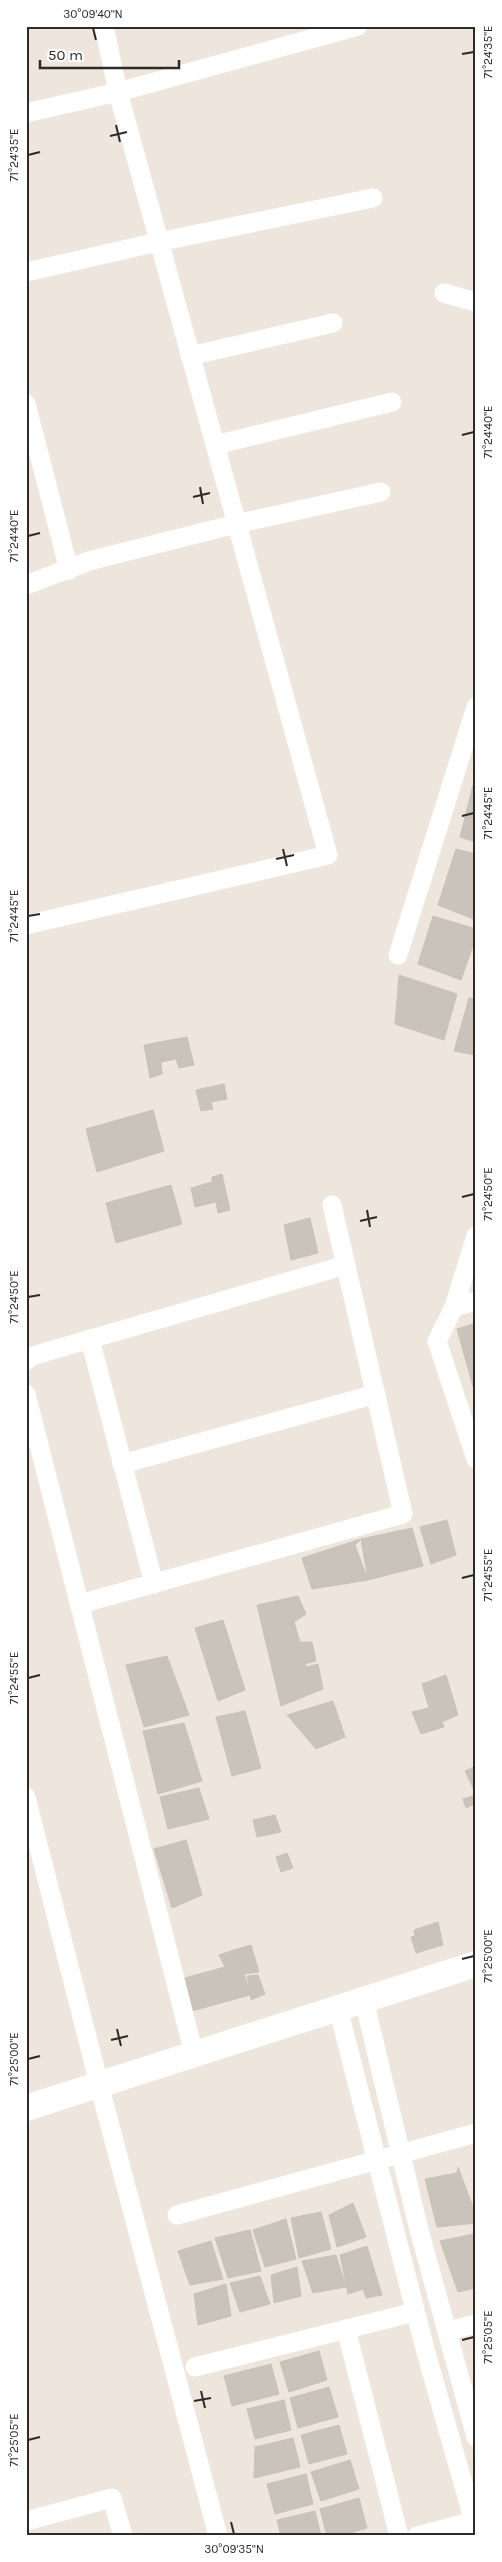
<svg xmlns="http://www.w3.org/2000/svg" width="502" height="2562" viewBox="0 0 502 2562" font-family="Karla,sans-serif">
<style>
.building{fill:#c9c3bb;stroke:#cac2b5}
.lines{fill:none;stroke-linecap:round;stroke-linejoin:round}
.minor{stroke:#fff;stroke-width:19}
.secondary{stroke:#fff;stroke-width:26}
.ticks{fill:none;stroke:#2b2b2b;stroke-width:2}
.neatline{fill:none;stroke:#2b2b2b;stroke-width:2}
.ticks-label{font-size:12px;text-anchor:middle;fill:#2b2b2b}
</style>
<rect width="100%" height="100%" fill="#eee6dc"/>
<g class="building">
<path d="M473 785 476 786V842L460 837Z"/>
<path d="M456 849 476 854V920L438 905Z"/>
<path d="M433 916 476 929V937L461 980 418 964Z"/>
<path d="M399 975 457 994 444 1040 395 1024Z"/>
<path d="M469 998 476 999V1055L454 1051Z"/>
<path d="M187 1037 194 1065 179 1068 176 1059 161 1062 162 1074 150 1078 144 1045Z"/>
<path d="M224 1084 227 1099 211 1102 213 1109 201 1111 196 1090Z"/>
<path d="M153 1110 164 1151 97 1172 86 1129Z"/>
<path d="M222 1174 230 1210 218 1213 216 1202 195 1207 191 1188 212 1182V1177Z"/>
<path d="M171 1185 182 1224 116 1243 106 1203Z"/>
<path d="M310 1218 318 1253 291 1260 284 1225Z"/>
<path d="M476 1323V1389L474 1390 457 1329Z"/>
<path d="M447 1520 456 1555 431 1564 420 1527Z"/>
<path d="M412 1528 423 1566 368 1580 361 1539Z"/>
<path d="M361 1539 355 1545 368 1580 312 1589 302 1558Z"/>
<path d="M298 1596 306 1614 294 1622 300 1642H312L316 1661 305 1664 306 1667 318 1664 323 1689 281 1706 257 1605Z"/>
<path d="M223 1620 245 1690 218 1701 195 1628Z"/>
<path d="M167 1656 189 1715 144 1727 126 1665Z"/>
<path d="M446 1675 458 1715 442 1722 444 1727 421 1734 412 1712 429 1708 422 1684Z"/>
<path d="M333 1701 345 1737 316 1749 287 1715Z"/>
<path d="M245 1711 261 1768 232 1776 216 1717Z"/>
<path d="M184 1723 202 1781 158 1794 143 1731Z"/>
<path d="M476 1766V1794L465 1771Z"/>
<path d="M199 1788 209 1819 168 1829 160 1797Z"/>
<path d="M473 1796 476 1799V1803L466 1808 463 1799Z"/>
<path d="M275 1815 281 1832 257 1837 253 1820Z"/>
<path d="M186 1840 202 1895 172 1908 154 1849Z"/>
<path d="M287 1853 293 1868 281 1872 276 1857Z"/>
<path d="M438 1922 443 1945 416 1953 411 1937 415 1936 414 1930Z"/>
<path d="M251 1945 259 1972 244 1974 237 1949Z"/>
<path d="M237 1949 250 1995 188 2012 181 1979 225 1967 219 1955Z"/>
<path d="M258 1975 265 1994 251 2000 247 1976Z"/>
<path d="M458 2167 476 2215V2223L437 2227 425 2179 457 2173Z"/>
<path d="M353 2203 366 2237 337 2247 329 2215Z"/>
<path d="M321 2212 331 2249 299 2258 291 2218Z"/>
<path d="M286 2219 296 2259 265 2267 253 2230Z"/>
<path d="M250 2230 261 2271 228 2278 215 2238Z"/>
<path d="M474 2234 476 2288 458 2292 440 2241Z"/>
<path d="M211 2241 223 2279 190 2285 178 2251Z"/>
<path d="M367 2246 382 2295 366 2298 363 2289 348 2294 340 2255Z"/>
<path d="M336 2255 346 2287 313 2293 302 2261Z"/>
<path d="M297 2267 301 2296 274 2303 271 2275Z"/>
<path d="M260 2276 270 2304 240 2312 230 2283Z"/>
<path d="M226 2284 231 2316 198 2325 194 2294Z"/>
<path d="M319 2351 327 2380 289 2392 280 2362Z"/>
<path d="M271 2364 279 2394 232 2406 224 2376Z"/>
<path d="M329 2387 338 2417 298 2428 290 2398Z"/>
<path d="M284 2400 291 2430 255 2439 247 2409Z"/>
<path d="M339 2425 347 2454 309 2464 301 2435Z"/>
<path d="M293 2438 300 2467 254 2478 255 2447Z"/>
<path d="M350 2460 359 2489 321 2501 311 2472Z"/>
<path d="M306 2474 313 2504 275 2514 267 2484Z"/>
<path d="M359 2498 367 2528 340 2536H327L320 2509Z"/>
<path d="M315 2511 321 2536H281L277 2520Z"/>
</g>
<g class="lines">
<g class="minor">
<path d="M26 113 118 92 358 26"/>
<path d="M26 272 158 242 373 198"/>
<path d="M444 293 476 302"/>
<path d="M190 356 333 323"/>
<path d="M26 404 69 570"/>
<path d="M215 445 392 402"/>
<path d="M26 585 89 561 236 524 381 492"/>
<path d="M26 925 328 855 118 92 104 26"/>
<path d="M398 955 476 707"/>
<path d="M476 1236 454 1307 437 1341 476 1459"/>
<path d="M454 1307 476 1301"/>
<path d="M90 1339 154 1584"/>
<path d="M26 1361 32 1356 346 1265"/>
<path d="M26 1394 194 2054"/>
<path d="M122 1464 376 1394"/>
<path d="M80 1604 403 1514 332 1205"/>
<path d="M26 1797 99 2084 218 2536"/>
<path d="M364 2000 418 2226 476 2437"/>
<path d="M338 2008 425 2349 476 2529"/>
<path d="M177 2215 476 2133"/>
<path d="M346 2329 399 2536"/>
<path d="M447 2331 476 2324"/>
<path d="M195 2367 415 2312"/>
<path d="M26 2521 112 2498 123 2536"/>
<path d="M417 2536 474 2521"/>
</g>
<path class="secondary" d="M26 2108 476 1964"/>
</g>
<path class="ticks" d="M93 28 96 40M462 54 474 52M116 125 120 142M110 136 127 132M28 155 40 152M462 435 474 432M200 487 203 504M193 497 210 493M28 536 40 533M462 816 474 813M283 849 287 866M276 859 294 855M28 916 40 914M462 1197 474 1194M367 1210 370 1227M360 1221 377 1217M28 1297 40 1295M462 1578 474 1575M28 1678 40 1675M462 1959 474 1956M117 2029 121 2046M111 2040 128 2036M28 2059 40 2056M462 2340 474 2337M201 2391 205 2408M194 2401 211 2398M28 2440 40 2437M231 2522 234 2534"/>
<rect width="502" height="2562" fill="none" stroke="#ffffff" stroke-width="55"/>
<path d="M40 60v8h139v-8" fill="none" stroke="#2b2b2b" stroke-width="2.5"/>
<text x="48" y="60" font-size="15" fill="#2b2b2b" stroke="#ffffff" stroke-width="4" paint-order="stroke">50 m</text>
<rect x="28" y="28" width="446" height="2506" class="neatline"/>
<g class="ticks-label">
<text x="93" y="18">30°09'40"N</text>
<text transform="translate(488 52) rotate(-90)" y="4">71°24'35"E</text>
<text transform="translate(14 155) rotate(-90)" y="4">71°24'35"E</text>
<text transform="translate(488 432) rotate(-90)" y="4">71°24'40"E</text>
<text transform="translate(14 536) rotate(-90)" y="4">71°24'40"E</text>
<text transform="translate(488 813) rotate(-90)" y="4">71°24'45"E</text>
<text transform="translate(14 916) rotate(-90)" y="4">71°24'45"E</text>
<text transform="translate(488 1194) rotate(-90)" y="4">71°24'50"E</text>
<text transform="translate(14 1297) rotate(-90)" y="4">71°24'50"E</text>
<text transform="translate(488 1575) rotate(-90)" y="4">71°24'55"E</text>
<text transform="translate(14 1678) rotate(-90)" y="4">71°24'55"E</text>
<text transform="translate(488 1956) rotate(-90)" y="4">71°25'00"E</text>
<text transform="translate(14 2059) rotate(-90)" y="4">71°25'00"E</text>
<text transform="translate(488 2337) rotate(-90)" y="4">71°25'05"E</text>
<text transform="translate(14 2440) rotate(-90)" y="4">71°25'05"E</text>
<text x="234" y="2553">30°09'35"N</text>
</g>
</svg>
